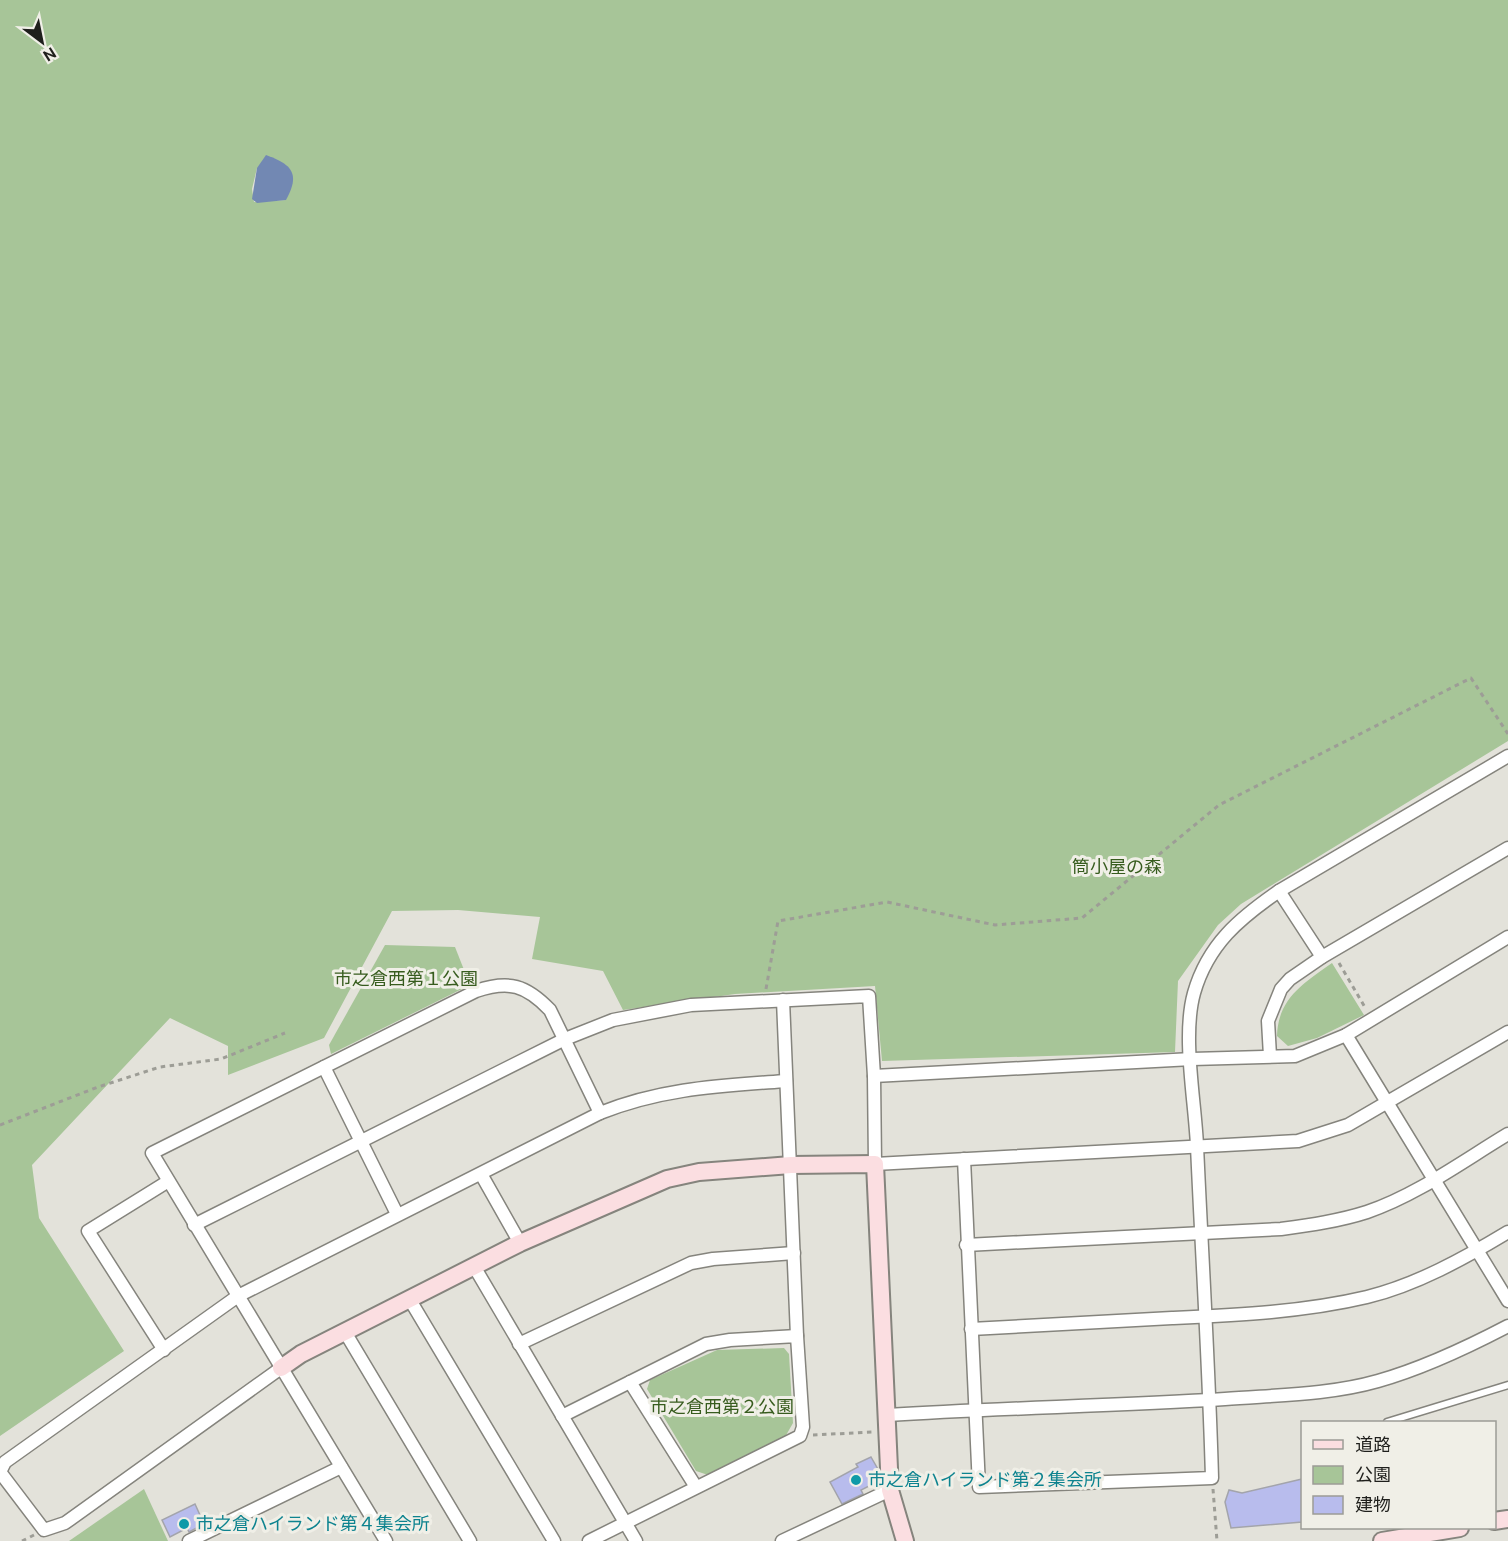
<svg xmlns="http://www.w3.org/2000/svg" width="1508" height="1541" viewBox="0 0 1508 1541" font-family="Ubuntu,'Noto Sans JP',sans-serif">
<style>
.green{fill:#a7c598;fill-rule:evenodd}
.water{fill:#7288b3}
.building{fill:#b8bced;stroke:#a3a4ab;stroke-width:1.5}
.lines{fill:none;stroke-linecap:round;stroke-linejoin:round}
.lane-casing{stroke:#85847d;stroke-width:9}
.street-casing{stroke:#85847d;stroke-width:15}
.secondary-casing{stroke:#85847d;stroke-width:20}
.path{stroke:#9d9d96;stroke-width:3;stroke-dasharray:4.5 4.5;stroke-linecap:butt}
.lane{stroke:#fff;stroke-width:6}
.street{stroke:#fff;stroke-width:12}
.secondary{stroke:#fbdee1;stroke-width:16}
.culture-dot{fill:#0f9aa8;stroke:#f0efe7;stroke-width:2}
.labels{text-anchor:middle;stroke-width:6;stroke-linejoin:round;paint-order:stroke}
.park-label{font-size:18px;fill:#375c1e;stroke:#f0efe7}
.culture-label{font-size:18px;fill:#0d838f;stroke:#f0efe7;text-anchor:start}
</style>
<rect width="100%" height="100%" fill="#e3e2da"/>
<g class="green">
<path d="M0 0H1508V741L1241 904 1218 925 1178 981 1175 1052 882 1061 875 986 735 994 623 1010 603 971 532 959 540 917 458 910 392 911 324 1038 228 1075V1046L170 1018 32 1165 39 1218 124 1351 0 1436ZM257 168 286 200 254 202 252 189Z"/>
<path d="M385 945 455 947 470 985 331 1054 329 1045Z"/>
<path d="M1332 963 1364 1015 1317 1038 1288 1046 1277 1036C1278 998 1304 983 1332 963Z"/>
<path d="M784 1348 789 1354 793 1423 785 1437 708 1475 696 1471 647 1389 650 1380 717 1350Z"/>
<path d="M144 1489 168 1541H69Z"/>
</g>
<path class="water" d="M266 155C291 164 301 173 286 200L257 203 252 199 257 168Z"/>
<g class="building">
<path d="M871 1457 879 1471V1481L861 1490 863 1494 842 1504 830 1482 858 1467 856 1464Z"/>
<path d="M1302 1479V1522L1231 1528 1225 1502 1229 1490 1242 1493Z"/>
<path d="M195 1504 204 1524 189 1532 187 1528 170 1537 162 1520Z"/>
</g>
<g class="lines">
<g class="lane-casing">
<path id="lane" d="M1387 1422 1508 1385"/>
</g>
<g class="street-casing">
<g id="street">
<path d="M1279 891 1322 957"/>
<path d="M783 1000 797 1336"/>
<path d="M1346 1035 1508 1301"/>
<path d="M1270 1056 1268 1021 1281 989 1290 979 1322 957 1508 848"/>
<path d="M324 1067 397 1214"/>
<path d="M874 1076 1192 1059 1295 1056 1346 1035 1508 937"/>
<path d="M600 1113C663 1088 719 1086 786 1081"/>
<path d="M964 1159 979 1487 1212 1478C1209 1367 1202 1257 1197 1146 1195 1100 1182 1036 1194 993 1208 944 1240 918 1279 891L1508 756"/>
<path d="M481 1174 520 1243"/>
<path d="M194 1225 565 1039 613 1020 691 1005 869 996 874 1076 875 1164 1298 1141 1348 1125 1508 1032"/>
<path d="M966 1245 1281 1229C1310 1225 1339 1221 1367 1212 1417 1195 1463 1161 1508 1134"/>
<path d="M475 1268 636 1541"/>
<path d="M410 1300 554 1541"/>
<path d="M971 1329C1038 1325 1105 1322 1172 1318 1237 1315 1304 1312 1367 1297 1416 1285 1465 1258 1508 1232"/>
<path d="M345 1332 470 1541"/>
<path d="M519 1344 691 1263 713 1259 794 1253"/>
<path d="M164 1350 88 1231 167 1182"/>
<path d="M281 1368 65 1523 44 1530 0 1472 5 1462 238 1296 600 1113 550 1010C526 985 509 980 476 991L152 1153 386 1541"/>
<path d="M630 1382 696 1487"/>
<path d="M888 1415C1000 1408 1112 1406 1225 1399 1275 1395 1329 1395 1378 1381 1424 1368 1466 1348 1508 1326"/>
<path d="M562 1416 706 1344 730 1340 797 1336 803 1427 800 1436 589 1541"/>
<path d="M189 1541 341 1467"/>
<path d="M782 1541 890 1490"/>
</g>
</g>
<g class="secondary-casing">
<g id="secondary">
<path d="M281 1368 301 1354 520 1243 667 1179 699 1172 791 1165 875 1164 890 1490 905 1541"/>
<path d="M1494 1521 1508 1519"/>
<path d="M1382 1541 1460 1528"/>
</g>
</g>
<g class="path">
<path d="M1339 963 1366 1009"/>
<path d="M766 989 778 921 887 902 995 925 1082 918 1219 805 1471 678 1508 734"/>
<path d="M0 1125 98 1087 160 1067 221 1059 285 1033"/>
<path d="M813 1435 872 1432"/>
<path d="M1213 1489 1217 1541"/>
<path d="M22 1541 34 1535"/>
</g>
<use href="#lane" class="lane"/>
<use href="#street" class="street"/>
<use href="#secondary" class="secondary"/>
</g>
<g class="culture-dot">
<circle cx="856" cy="1480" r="6"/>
<circle cx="184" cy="1524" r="6"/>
</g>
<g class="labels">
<g class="park-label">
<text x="1117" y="873">筒小屋の森</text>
<text x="406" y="985">市之倉西第１公園</text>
<text x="722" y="1413">市之倉西第２公園</text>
</g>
<g class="culture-label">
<text x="868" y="1486">市之倉ハイランド第２集会所</text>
<text x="196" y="1530">市之倉ハイランド第４集会所</text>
</g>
</g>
<rect x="1301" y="1421" width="195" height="108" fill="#f0efe7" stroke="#9c9c96" stroke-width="1.5"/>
<rect x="1313" y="1440" width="30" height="9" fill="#fbdee1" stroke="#9c9c96" stroke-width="1.5"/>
<text x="1355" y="1451" font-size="18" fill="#1f1f1c">道路</text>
<rect x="1313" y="1466" width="30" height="18" fill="#a7c598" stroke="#9c9c96" stroke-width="1.5"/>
<text x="1355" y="1481" font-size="18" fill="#1f1f1c">公園</text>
<rect x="1313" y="1496" width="30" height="18" fill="#b8bced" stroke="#9c9c96" stroke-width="1.5"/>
<text x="1355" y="1511" font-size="18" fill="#1f1f1c">建物</text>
<g transform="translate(42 42) rotate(148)" stroke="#f0efe7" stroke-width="4.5" paint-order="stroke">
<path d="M0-4.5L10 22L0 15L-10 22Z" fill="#1f1f1c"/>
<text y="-9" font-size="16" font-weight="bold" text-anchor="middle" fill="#1f1f1c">N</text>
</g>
</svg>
